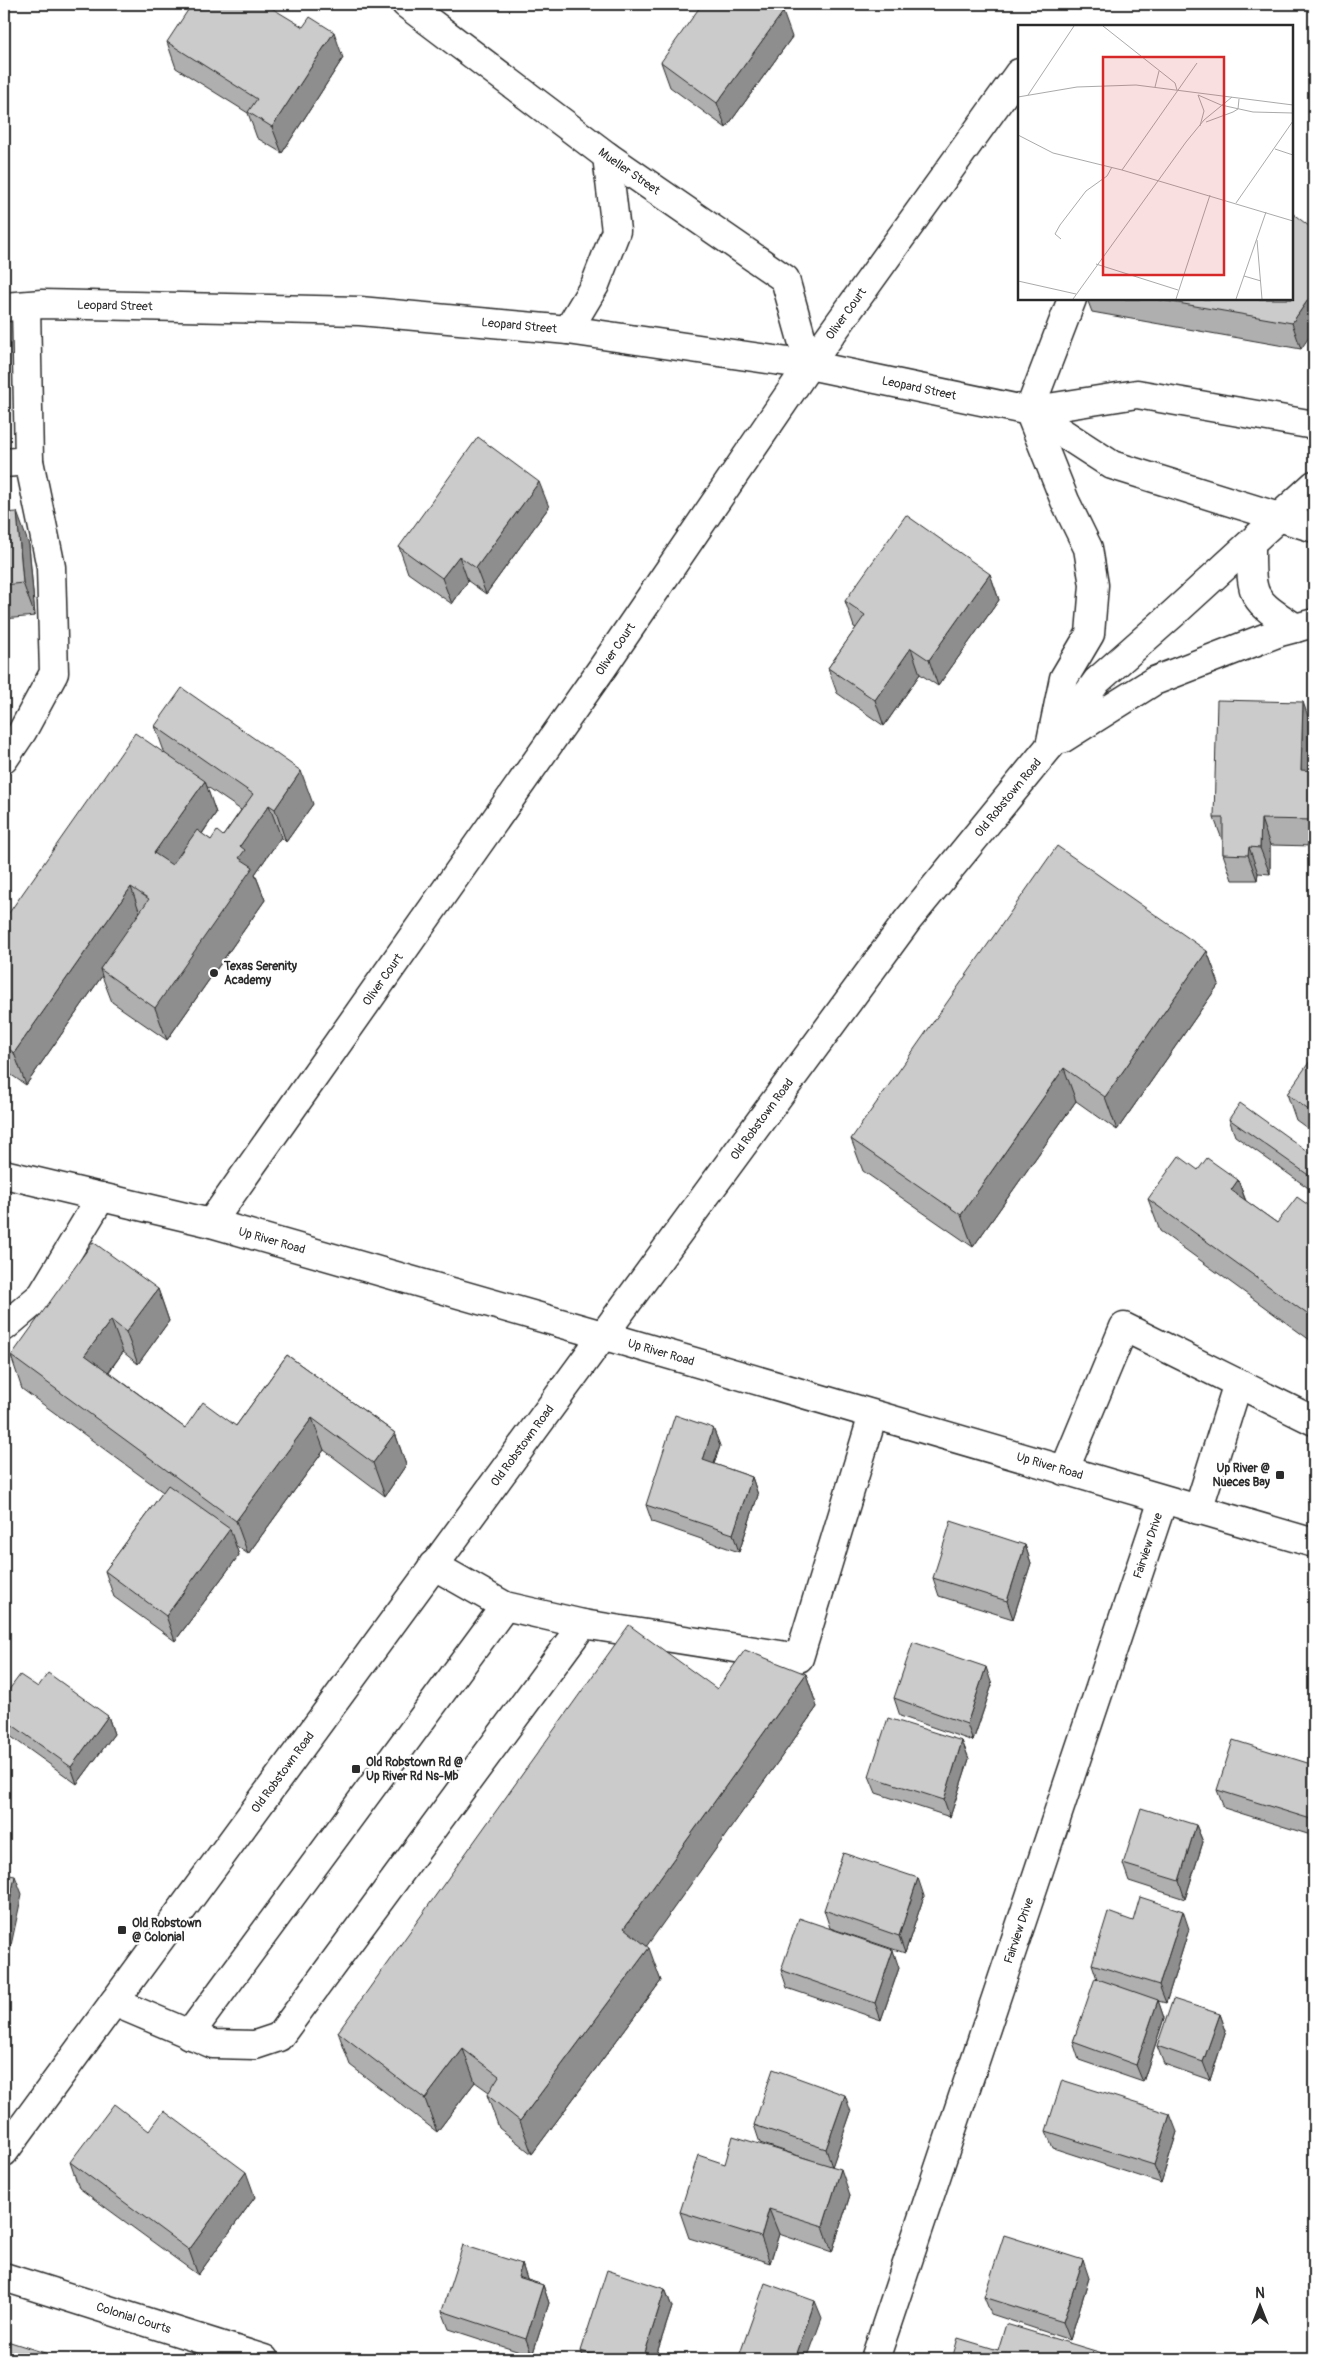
<svg xmlns="http://www.w3.org/2000/svg" width="1318" height="2363" viewBox="0 0 1318 2363" font-family="Pangolin,sans-serif">
<style>
.lines{fill:none;stroke-linecap:round;stroke-linejoin:round}
.minor-casing{stroke:#2b2b2b;stroke-width:31}
.major-casing{stroke:#2b2b2b;stroke-width:31}
.minor{stroke:#fff;stroke-width:28}
.major{stroke:#fff;stroke-width:28}
.wall{fill:#afafaf;stroke:#2b2b2b;fill-rule:evenodd}
.shaded-wall{fill:#8e8e8e;stroke:#2b2b2b}
.building{fill:#cbcbcb;stroke:#2b2b2b}
.poi-dot{fill:#2b2b2b;stroke:#fff;stroke-width:2}
.labels{text-anchor:middle;stroke-width:4.5;stroke-linejoin:round;paint-order:stroke}
.street-label{font-size:12px;fill:#2b2b2b;stroke:#fff}
.poi-label{font-size:12px;font-weight:bold;fill:#2b2b2b;stroke:#fff;text-anchor:start}
.inset-road{fill:none;stroke:#aaa;stroke-width:1}
.view{fill:#d62828;fill-opacity:0.15;stroke:#d62828;stroke-width:2.5}
.inset-edge{fill:none;stroke:#2b2b2b;stroke-width:2.5}
</style>
<rect width="100%" height="100%" fill="#fff"/>
<filter id="ink" filterUnits="userSpaceOnUse"><feTurbulence type="fractalNoise" baseFrequency=".02" numOctaves="2"/><feDisplacementMap in="SourceGraphic" scale="10" xChannelSelector="R" yChannelSelector="G"/><feConvolveMatrix kernelMatrix="1 2 1 2 8 2 1 2 1" color-interpolation-filters="sRGB"/></filter>
<g filter="url(#ink)">
<g class="lines">
<g class="minor-casing">
<g id="minor">
<path id="s1" d="M406 4 607 156 785 279 809 365"/>
<path d="M1029 411 1072 299"/>
<path d="M4 463 29 461"/>
<path d="M1251 544C1251 597 1250 599 1296 628"/>
<path d="M1062 739 1154 681 1280 632 1314 623"/>
<path d="M4 759 22 732 54 673 51 567 29 461 26 306"/>
<path id="s2" d="M4 1174 211 1223 602 1335 1314 1543"/>
<path id="s3" d="M211 1223 603 667 809 365 1019 73"/>
<path d="M4 1327 42 1295 101 1197"/>
<path d="M1064 1471 1124 1327 1314 1421"/>
<path d="M1198 1510 1238 1383"/>
<path d="M433 1565 505 1606 583 1624"/>
<path d="M114 2002 213 2044 255 2045 279 2037 583 1624 799 1658 873 1415"/>
<path d="M189 2035 505 1606"/>
<path id="s4" d="M4 2152 907 921 1050 746 1097 681 1174 613 1314 485"/>
<path id="s5" d="M4 2277 264 2359"/>
<path id="s6" d="M875 2359 1163 1500"/>
</g>
</g>
<g class="major-casing">
<g id="major">
<path id="s7" d="M4 307 42 304 360 311 568 330 809 365 1029 411 1137 394 1314 425"/>
<path d="M568 330 595 285 616 231 607 156"/>
<path d="M1029 411 1065 501 1088 548 1094 585 1090 634 1064 678 1050 746"/>
<path d="M1029 411 1112 465 1314 528"/>
</g>
</g>
<use href="#minor" class="minor"/>
<use href="#major" class="major"/>
</g>
<g class="wall">
<path d="M792 37 726 128 670 87 661 62Z"/>
<path d="M167 42 343 58 282 153 257 138 248 113 176 68Z"/>
<path d="M1087 299H1292L1301 349 1092 312Z"/>
<path d="M549 507 486 594 468 581 452 604 408 573 399 547Z"/>
<path d="M4 513 29 545 35 616 4 619Z"/>
<path d="M990 574 999 600 938 686 920 674 884 726 837 693 828 668 856 628 854 627 845 601Z"/>
<path d="M155 726 313 804 286 842 281 837 255 874 265 900 167 1040 112 1002 102 976 26 1085 4 1070V920L165 754ZM206 786 241 810 223 836 211 840 202 834 216 813Z"/>
<path d="M1312 727 1311 770 1314 771V846L1270 845V874L1258 873 1257 880H1232L1223 854V842L1214 818Z"/>
<path d="M1207 951 1219 984 1117 1130 1076 1101 973 1247 863 1171 851 1139Z"/>
<path d="M1314 1060V1133L1296 1120 1287 1094Z"/>
<path d="M1229 1119 1314 1156V1192L1235 1136Z"/>
<path d="M1198 1170 1238 1180 1246 1201 1277 1223 1314 1209V1343L1160 1231 1148 1199Z"/>
<path d="M158 1289 169 1321 138 1364 123 1352 109 1372 185 1428 236 1426 287 1355 395 1433 406 1465 385 1496 324 1450 248 1554 235 1545 239 1555 175 1641 114 1597 105 1571 163 1492 22 1389 11 1356Z"/>
<path d="M713 1428 720 1446 714 1464 752 1477 758 1495 739 1552 652 1522 646 1505Z"/>
<path d="M1025 1545 1031 1563 1013 1619 939 1596 933 1578Z"/>
<path d="M806 1674 817 1707 646 1946 661 1981 532 2154 499 2128 487 2095 489 2092 475 2082 437 2132 350 2065 338 2032 717 1689Z"/>
<path d="M992 1685 973 1741 900 1716 894 1698Z"/>
<path d="M38 1687 108 1716 114 1734 77 1784 6 1733 4 1727V1710L8 1704 5 1695Z"/>
<path d="M962 1741 969 1759 950 1817 876 1793 869 1776Z"/>
<path d="M1314 1765V1836L1224 1808 1217 1790Z"/>
<path d="M1196 1825 1203 1842 1185 1899 1129 1881 1123 1864Z"/>
<path d="M924 1896 905 1953 830 1928 824 1910Z"/>
<path d="M1133 1921 1189 1929 1166 2003 1158 2001 1164 2018 1143 2082 1079 2060 1073 2042 1097 1979 1092 1964Z"/>
<path d="M899 1968 881 2020 787 1988 781 1970Z"/>
<path d="M1220 2014 1226 2031 1210 2080 1164 2064 1157 2046Z"/>
<path d="M851 2112 832 2166 850 2195 832 2252 779 2234 770 2263 689 2238 680 2212 725 2164 811 2160 760 2143 754 2125Z"/>
<path d="M149 2131 255 2197 198 2275 79 2188 70 2162Z"/>
<path d="M1046 2131 1177 2132 1161 2183 1053 2148Z"/>
<path d="M522 2264 527 2280 543 2285 549 2303 532 2356 449 2329 442 2311Z"/>
<path d="M1089 2278 1070 2340 991 2314 984 2297Z"/>
<path d="M665 2289 672 2307 655 2359H584L581 2351Z"/>
</g>
<g class="shaded-wall">
<path d="M783 12 792 37 726 128 717 103Z"/>
<path d="M334 32 343 58 282 153 272 127Z"/>
<path d="M1314 291V330L1301 349 1292 323Z"/>
<path d="M539 482 549 507 486 594 476 568Z"/>
<path d="M17 512 29 545 35 616 23 583Z"/>
<path d="M459 556 468 581 452 604 442 578Z"/>
<path d="M990 574 999 600 938 686 929 660Z"/>
<path d="M911 648 920 674 884 726 875 700Z"/>
<path d="M1303 702 1312 727 1310 796 1301 770Z"/>
<path d="M301 771 313 804 286 842 275 809Z"/>
<path d="M205 781 216 813 166 886 154 853Z"/>
<path d="M269 805 281 837 255 874 265 900 167 1040 155 1008 239 858 240 846Z"/>
<path d="M1261 819 1270 845V874L1260 848Z"/>
<path d="M1249 847 1258 873 1257 880 1248 855Z"/>
<path d="M131 887 142 919 100 969 102 976 26 1085 14 1053Z"/>
<path d="M1207 951 1219 984 1117 1130 1105 1097Z"/>
<path d="M1064 1068 1076 1101 973 1247 961 1215Z"/>
<path d="M1238 1180 1250 1213 1231 1190Z"/>
<path d="M158 1289 169 1321 138 1364 126 1332Z"/>
<path d="M111 1320 123 1352 97 1387 85 1355Z"/>
<path d="M312 1418 324 1450 248 1554 236 1521Z"/>
<path d="M713 1428 720 1446 709 1478 703 1460Z"/>
<path d="M395 1433 406 1465 385 1496 373 1463Z"/>
<path d="M752 1477 758 1495 739 1552 733 1534Z"/>
<path d="M230 1529 239 1555 175 1641 166 1616Z"/>
<path d="M1025 1545 1031 1563 1013 1619 1007 1601Z"/>
<path d="M986 1667 992 1685 973 1741 967 1724Z"/>
<path d="M806 1674 817 1707 636 1961 624 1928Z"/>
<path d="M108 1716 114 1734 77 1784 71 1767Z"/>
<path d="M962 1741 969 1759 950 1817 944 1800Z"/>
<path d="M1196 1825 1203 1842 1185 1899 1179 1881Z"/>
<path d="M15 1876 22 1894 4 1978V1931Z"/>
<path d="M918 1878 924 1896 905 1953 899 1936Z"/>
<path d="M1183 1911 1189 1929 1166 2003 1159 1985Z"/>
<path d="M649 1948 661 1981 532 2154 520 2121Z"/>
<path d="M893 1950 899 1968 881 2020 875 2003Z"/>
<path d="M1158 2000 1164 2018 1143 2082 1136 2065Z"/>
<path d="M1220 2014 1226 2031 1210 2080 1203 2062Z"/>
<path d="M463 2049 475 2082 437 2132 425 2099Z"/>
<path d="M845 2095 851 2112 832 2167 826 2149Z"/>
<path d="M1170 2114 1177 2132 1161 2183 1154 2165Z"/>
<path d="M841 2169 850 2195 832 2252 823 2226Z"/>
<path d="M246 2172 255 2197 198 2275 189 2250Z"/>
<path d="M769 2209 779 2234 770 2263 761 2237Z"/>
<path d="M1083 2260 1089 2278 1070 2340 1063 2322Z"/>
<path d="M522 2264 528 2282 518 2277Z"/>
<path d="M543 2285 549 2303 532 2356 526 2339Z"/>
<path d="M665 2289 672 2307 655 2359H643Z"/>
<path d="M815 2301 822 2318 807 2359H795Z"/>
</g>
<g class="building">
<path d="M192 4H265L303 27 310 17 334 32 272 127 248 112 257 99 167 42Z"/>
<path d="M702 4H772L783 12 717 103 661 62Z"/>
<path d="M1292 213 1314 230V291L1292 323 1155 299H1292Z"/>
<path d="M478 437 539 482 476 568 459 556 442 578 399 547Z"/>
<path d="M17 512 23 583 4 585V513Z"/>
<path d="M906 515 990 574 929 660 911 648 875 700 828 668 865 615 845 601Z"/>
<path d="M182 688 301 771 275 809 269 805 240 846 245 850 239 858 253 867 155 1008 100 969 149 899 131 887 14 1053 4 1045V920L135 733 205 781 154 853 172 865 197 830 211 840 217 831 223 836 253 794 155 726Z"/>
<path d="M1217 700 1303 702 1301 770 1314 771V820L1261 819 1260 848 1249 847 1248 855 1223 854V818H1214Z"/>
<path d="M1057 846 1207 951 1105 1097 1064 1068 961 1215 851 1139Z"/>
<path d="M1312 1058 1314 1060V1114L1287 1094Z"/>
<path d="M1240 1103 1314 1156V1179L1229 1119Z"/>
<path d="M1179 1156 1198 1170 1207 1158 1238 1180 1231 1190 1277 1223 1297 1197 1314 1209V1319L1148 1199Z"/>
<path d="M93 1242 158 1289 126 1332 111 1320 85 1355 185 1428 203 1402 236 1426 287 1355 395 1433 373 1463 312 1418 236 1521 11 1356Z"/>
<path d="M675 1415 713 1428 703 1460 752 1477 733 1534 646 1505Z"/>
<path d="M168 1485 230 1529 166 1616 105 1571Z"/>
<path d="M951 1521 1025 1545 1007 1601 933 1578Z"/>
<path d="M629 1625 717 1689 745 1650 806 1674 624 1928 649 1948 520 2121 487 2095 499 2076 463 2049 425 2099 338 2032Z"/>
<path d="M913 1642 986 1667 967 1724 894 1698Z"/>
<path d="M48 1673 108 1716 71 1767 4 1719V1710L11 1700 5 1695 20 1675 38 1687Z"/>
<path d="M888 1718 962 1741 944 1800 869 1776Z"/>
<path d="M1233 1740 1314 1765V1820L1217 1790Z"/>
<path d="M1141 1808 1196 1825 1179 1881 1123 1864Z"/>
<path d="M843 1853 918 1878 899 1936 824 1910Z"/>
<path d="M4 1874 15 1876 4 1931Z"/>
<path d="M1140 1897 1183 1911 1159 1985 1092 1964 1108 1912 1133 1921Z"/>
<path d="M799 1918 893 1950 875 2003 781 1970Z"/>
<path d="M1095 1978 1158 2000 1136 2065 1073 2042Z"/>
<path d="M1173 1999 1220 2014 1203 2062 1157 2046Z"/>
<path d="M773 2069 845 2095 826 2149 754 2125Z"/>
<path d="M1062 2080 1170 2114 1154 2165 1046 2131Z"/>
<path d="M114 2104 149 2131 164 2111 246 2172 189 2250 70 2162Z"/>
<path d="M733 2136 841 2169 823 2226 769 2209 761 2237 680 2212 698 2155 725 2164Z"/>
<path d="M1004 2235 1083 2260 1063 2322 984 2297Z"/>
<path d="M463 2245 522 2264 518 2277 543 2285 526 2339 442 2311Z"/>
<path d="M607 2270 665 2289 643 2359H607L581 2351Z"/>
<path d="M765 2283 815 2301 795 2359H738Z"/>
<path d="M1006 2324 1122 2359H952L958 2338 998 2350Z"/>
<path d="M4 2340 64 2359H4Z"/>
</g>
</g>
<g class="poi-dot">
<circle cx="214" cy="973" r="5"/>
<rect x="1275" y="1470" width="10" height="10" rx="2.5"/>
<rect x="351" y="1764" width="10" height="10" rx="2.5"/>
<rect x="117" y="1925" width="10" height="10" rx="2.5"/>
</g>
<g class="labels">
<g class="street-label">
<text dy="4" stroke="none"><textPath href="#s1" startOffset="279">Mueller Street</textPath></text>
<text dy="4" stroke="none"><textPath href="#s7" startOffset="111">Leopard Street</textPath></text>
<text dy="4" stroke="none"><textPath href="#s3" startOffset="1109">Oliver Court</textPath></text>
<text dy="4" stroke="none"><textPath href="#s7" startOffset="516">Leopard Street</textPath></text>
<text dy="4" stroke="none"><textPath href="#s7" startOffset="921">Leopard Street</textPath></text>
<text dy="4" stroke="none"><textPath href="#s3" startOffset="702">Oliver Court</textPath></text>
<text dy="4" stroke="none"><textPath href="#s4" startOffset="1686">Old Robstown Road</textPath></text>
<text dy="4" stroke="none"><textPath href="#s3" startOffset="298">Oliver Court</textPath></text>
<text dy="4" stroke="none"><textPath href="#s4" startOffset="1281">Old Robstown Road</textPath></text>
<text dy="4" stroke="none"><textPath href="#s2" startOffset="276">Up River Road</textPath></text>
<text dy="4" stroke="none"><textPath href="#s2" startOffset="681">Up River Road</textPath></text>
<text dy="4" stroke="none"><textPath href="#s4" startOffset="876">Old Robstown Road</textPath></text>
<text dy="4" stroke="none"><textPath href="#s2" startOffset="1086">Up River Road</textPath></text>
<text dy="4" stroke="none"><textPath href="#s6" startOffset="858">Fairview Drive</textPath></text>
<text dy="4" stroke="none"><textPath href="#s4" startOffset="471">Old Robstown Road</textPath></text>
<text dy="4" stroke="none"><textPath href="#s6" startOffset="452">Fairview Drive</textPath></text>
<text dy="4" stroke="none"><textPath href="#s5" startOffset="136">Colonial Courts</textPath></text>
</g>
<g class="poi-label">
<text x="224" y="970">Texas Serenity<tspan x="224" dy="14">Academy</tspan></text>
<text x="1270" y="1472" text-anchor="end">Up River @<tspan x="1270" dy="14">Nueces Bay</tspan></text>
<text x="366" y="1766">Old Robstown Rd @<tspan x="366" dy="14">Up River Rd Ns-Mb</tspan></text>
<text x="132" y="1927">Old Robstown<tspan x="132" dy="14">@ Colonial</tspan></text>
</g>
</g>
<g transform="translate(1018 25)">
<rect width="275" height="275" fill="#fff"/>
<path class="inset-road" d="M85 1 157 58 159 65M137 62 141 46M10 70 56 1M180 70 203 80 235 87 275 88M180 70 186 86 182 101M0 72 59 62 118 60 275 80M188 97 215 87 220 84 221 74M0 110 35 128 104 145 275 196M257 124 275 130M104 145 179 38M218 178 275 96M43 214 37 209 42 200 68 166 89 151 94 142M239 215 244 274M78 239 160 265M226 251 243 256M0 256 58 269M55 274 168 117 186 95 214 72M158 274 192 170M218 274 248 187"/>
<path class="view" d="M85 32H206V250H85Z"/>
<rect width="275" height="275" class="inset-edge"/>
</g>
<rect width="1318" height="2363" fill="none" stroke="#fff" stroke-width="20"/>
<rect x="10" y="10" width="1298" height="2343" fill="none" stroke="#2b2b2b" stroke-width="2" filter="url(#ink)"/>
<g transform="translate(1260 2306)" stroke="#ffffff" stroke-width="4" paint-order="stroke">
<path d="M0-4L9 19L0 12L-9 19Z" fill="#2b2b2b"/>
<text y="-8" font-size="14" font-weight="bold" text-anchor="middle" fill="#2b2b2b">N</text>
</g>
</svg>
